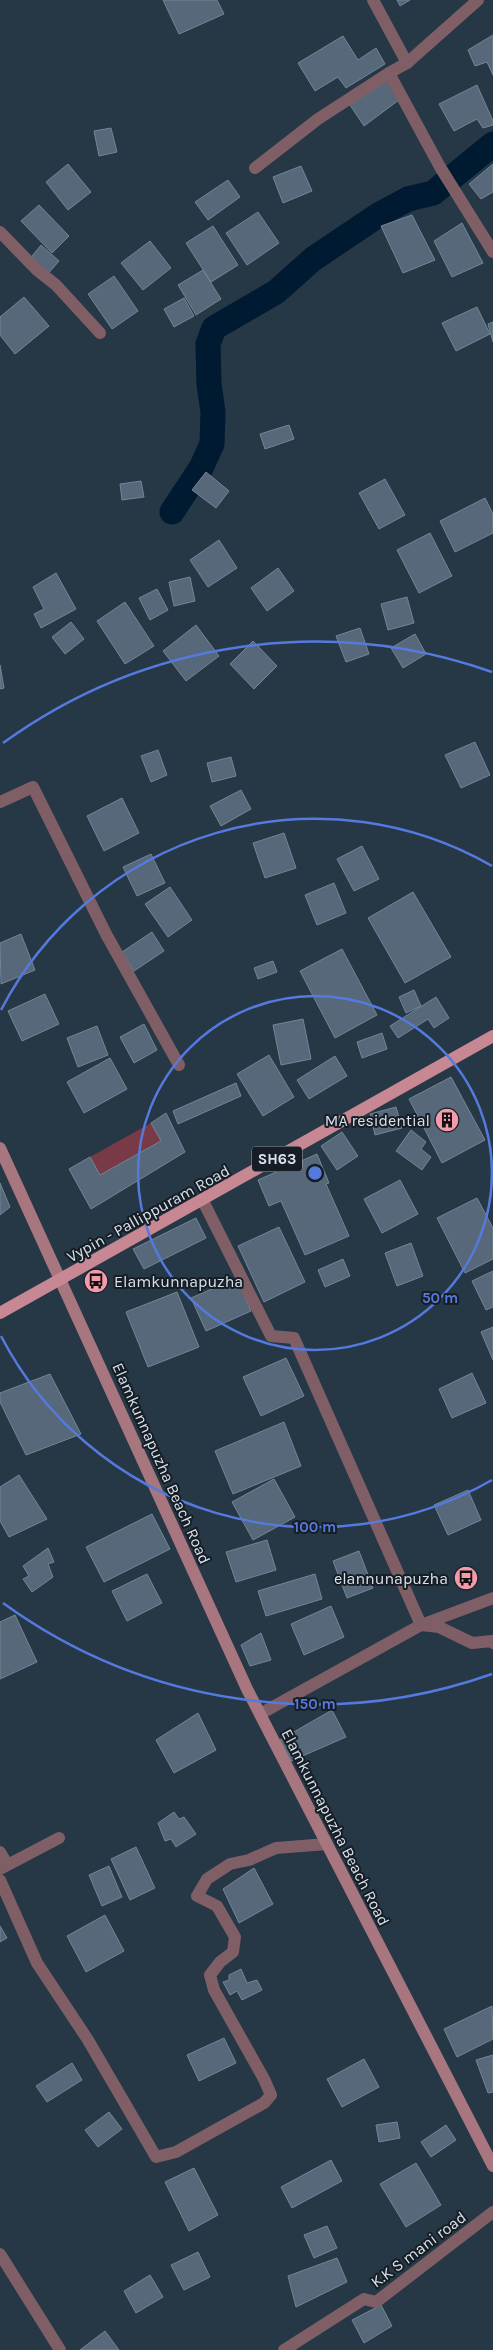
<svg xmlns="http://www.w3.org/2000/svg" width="493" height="2350" viewBox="0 0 493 2350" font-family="Karla,sans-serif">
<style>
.green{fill:#793a48}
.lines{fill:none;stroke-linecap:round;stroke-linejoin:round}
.canal{stroke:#001a31;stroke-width:25}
.building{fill:#566879;stroke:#738697}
.minor{stroke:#7f5f65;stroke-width:12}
.secondary{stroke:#a8767f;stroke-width:12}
.primary{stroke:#c78893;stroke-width:12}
.ring{fill:none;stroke:#557ade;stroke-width:2.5}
.labels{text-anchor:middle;stroke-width:4;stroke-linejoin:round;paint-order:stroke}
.shield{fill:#161d24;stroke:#9ea7b0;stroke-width:1}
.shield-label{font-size:15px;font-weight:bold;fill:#d8e2ec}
.poi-label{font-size:16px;fill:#d8e2ec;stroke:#161d24;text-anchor:end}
.street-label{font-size:16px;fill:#d8e2ec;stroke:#161d24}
.centre{fill:#557ade;stroke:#161d24;stroke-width:2.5}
.ring-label{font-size:15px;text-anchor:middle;font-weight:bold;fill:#557ade;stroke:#161d24;stroke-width:4;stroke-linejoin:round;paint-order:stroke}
</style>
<rect width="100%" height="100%" fill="#263746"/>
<path class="green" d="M151 1123 161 1141 100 1175 90 1157Z"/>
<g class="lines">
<path class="canal" d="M172 512 201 468 212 444 213 412 209 384 208 344 214 328 276 292 313 259 380 214 408 199 433 193 493 144"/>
</g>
<g class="building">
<path d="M163 0H217L224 14 179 34Z"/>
<path d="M397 0H410L400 6Z"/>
<path d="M493 35V75L487 62 475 66 468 50Z"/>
<path d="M343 36 358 60 376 48 385 64 346 88 338 77 315 91 298 63Z"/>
<path d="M388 78 399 100 364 126 350 105Z"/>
<path d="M477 85 493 121V125L483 128 477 119 454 131 439 104Z"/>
<path d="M111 128 117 152 99 156 94 131Z"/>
<path d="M68 164 91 192 68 210 46 182Z"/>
<path d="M493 164V192L481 199 469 184Z"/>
<path d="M301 166 312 191 283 203 273 177Z"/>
<path d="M228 180 240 197 208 220 195 202Z"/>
<path d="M39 205 69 236 52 253 21 221Z"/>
<path d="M258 212 279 243 247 265 226 233Z"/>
<path d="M412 215 435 260 403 273 381 226Z"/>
<path d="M462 223 483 263 452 277 434 241Z"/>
<path d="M213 226 238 265 211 282 186 243Z"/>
<path d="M150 241 171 268 143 290 121 263Z"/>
<path d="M41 245 59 261 47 275 29 260Z"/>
<path d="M203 270 221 299 196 315 178 285Z"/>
<path d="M114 276 138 311 112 329 88 294Z"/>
<path d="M24 297 49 326 15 354 0 335V317Z"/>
<path d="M184 298 194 316 174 327 164 309Z"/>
<path d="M477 307 490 334 456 351 442 323Z"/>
<path d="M493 322V342L488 324Z"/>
<path d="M289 425 294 439 265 449 260 434Z"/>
<path d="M206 472 229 491 216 508 192 490Z"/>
<path d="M385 479 405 515 379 529 359 493Z"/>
<path d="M141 481 144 497 122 500 120 484Z"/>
<path d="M485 498 493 514V533L455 552 440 521Z"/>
<path d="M430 533 452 576 419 593 397 550Z"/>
<path d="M219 540 237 568 208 587 190 560Z"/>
<path d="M278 568 294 591 267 611 251 588Z"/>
<path d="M56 573 76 609 41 628 34 614 44 609 33 587Z"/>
<path d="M190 577 195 601 174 606 169 582Z"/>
<path d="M157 589 168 610 150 620 139 598Z"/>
<path d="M407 597 414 623 388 630 381 604Z"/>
<path d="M125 602 154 646 125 664 97 621Z"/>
<path d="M71 622 84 639 65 654 52 637Z"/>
<path d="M196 625 219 656 186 681 163 651Z"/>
<path d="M360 628 369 654 346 662 336 636Z"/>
<path d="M415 634 426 654 403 668 391 648Z"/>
<path d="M253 641 277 666 254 689 230 664Z"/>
<path d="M0 665 4 688 0 689Z"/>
<path d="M475 742 490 775 461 788 445 755Z"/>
<path d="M158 750 167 775 151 782 141 756Z"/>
<path d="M231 757 236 776 212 782 207 763Z"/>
<path d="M241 790 251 809 221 826 210 806Z"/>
<path d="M122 798 139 833 104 851 87 816Z"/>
<path d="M284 833 296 868 265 878 253 843Z"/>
<path d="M362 846 379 879 354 891 337 859Z"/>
<path d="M151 854 165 883 137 896 123 867Z"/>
<path d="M334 883 346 913 317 925 305 895Z"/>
<path d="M170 887 192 920 168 937 145 904Z"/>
<path d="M413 892 451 957 405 983 368 918Z"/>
<path d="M152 932 164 951 134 971 122 952Z"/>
<path d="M21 934 35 970 1 984 0 943Z"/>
<path d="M342 949 377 1015 335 1038 300 971Z"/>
<path d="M273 961 277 972 258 979 254 968Z"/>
<path d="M414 990 421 1006 406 1013 399 997Z"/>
<path d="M45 994 59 1024 22 1041 8 1011Z"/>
<path d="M436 997 449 1018 434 1028 428 1019 398 1038 390 1026Z"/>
<path d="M303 1019 311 1059 281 1065 273 1025Z"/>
<path d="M144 1024 157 1050 134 1063 120 1037Z"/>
<path d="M97 1026 108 1055 78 1067 67 1038Z"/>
<path d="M382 1033 387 1049 362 1058 357 1042Z"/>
<path d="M269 1055 294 1097 263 1116 237 1074Z"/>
<path d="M335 1056 347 1076 309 1099 297 1080Z"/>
<path d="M110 1058 127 1089 84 1113 67 1082Z"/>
<path d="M451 1077 485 1140 442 1163 409 1099Z"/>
<path d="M236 1083 241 1096 178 1124 173 1111Z"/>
<path d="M396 1107 402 1128 375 1135 370 1114Z"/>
<path d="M166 1113 185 1152 91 1209 69 1169 90 1157 100 1175 161 1141 151 1123Z"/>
<path d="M411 1130 426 1142 421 1149 431 1157 422 1170 396 1151Z"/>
<path d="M342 1132 358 1156 337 1170 321 1146Z"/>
<path d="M317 1154 329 1183 326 1184 349 1236 305 1255 281 1201 269 1206 258 1180Z"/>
<path d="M400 1180 418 1214 382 1233 364 1199Z"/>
<path d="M0 1183 10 1207 0 1215Z"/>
<path d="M477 1198 493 1228V1259L465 1273 437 1218Z"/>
<path d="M196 1218 206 1238 144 1269 133 1249Z"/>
<path d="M279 1227 305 1282 264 1302 238 1246Z"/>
<path d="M411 1243 423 1276 397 1286 385 1253Z"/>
<path d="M343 1259 350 1276 325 1287 318 1270Z"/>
<path d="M493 1271V1307L486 1310 472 1281Z"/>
<path d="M237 1278 251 1311 206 1331 191 1298Z"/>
<path d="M177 1292 199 1347 148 1367 126 1312Z"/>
<path d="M493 1327V1360L481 1332Z"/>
<path d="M286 1358 304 1396 261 1416 243 1377Z"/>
<path d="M472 1373 486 1403 452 1418 439 1389Z"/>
<path d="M50 1374 81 1434 26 1455 0 1402V1393Z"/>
<path d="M284 1422 301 1466 233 1494 215 1451Z"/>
<path d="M19 1475 47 1519 9 1537 0 1521V1487Z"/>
<path d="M274 1479 295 1517 253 1540 232 1502Z"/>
<path d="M468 1490 481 1520 448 1535 434 1505Z"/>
<path d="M152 1514 170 1549 104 1582 86 1547Z"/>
<path d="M267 1540 276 1570 236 1582 226 1552Z"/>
<path d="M48 1548 54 1562 48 1564 53 1577 32 1592 23 1579 29 1576 23 1566Z"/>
<path d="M359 1551 373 1588 347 1598 333 1561Z"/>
<path d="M147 1574 162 1603 127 1621 112 1591Z"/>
<path d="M315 1574 322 1599 266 1616 258 1591Z"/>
<path d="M331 1606 344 1637 304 1655 291 1624Z"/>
<path d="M15 1615 37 1662 0 1679V1622Z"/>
<path d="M261 1633 271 1660 250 1666 241 1645Z"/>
<path d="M332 1710 346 1737 291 1761 280 1740Z"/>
<path d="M198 1713 216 1750 174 1773 156 1740Z"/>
<path d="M174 1812 179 1819 184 1817 196 1834 176 1847 171 1839 165 1841 158 1823Z"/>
<path d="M136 1847 155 1888 130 1900 111 1859Z"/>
<path d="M109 1866 122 1897 102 1906 89 1875Z"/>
<path d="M254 1868 273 1904 239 1923 223 1889Z"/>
<path d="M105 1915 124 1951 86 1972 67 1936Z"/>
<path d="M0 1926 7 1938 0 1942Z"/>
<path d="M241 1969 247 1983 257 1980 262 1990 242 2000 237 1991 230 1995 223 1982 229 1980V1975Z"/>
<path d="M492 2006 493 2039 457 2057 444 2029Z"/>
<path d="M224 2038 236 2063 199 2081 187 2055Z"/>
<path d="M493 2055V2092L488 2093 476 2060Z"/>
<path d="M364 2059 379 2087 342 2107 327 2079Z"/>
<path d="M72 2063 82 2080 47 2102 36 2086Z"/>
<path d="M109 2112 122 2129 98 2147 85 2130Z"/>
<path d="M397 2122 400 2138 379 2142 376 2125Z"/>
<path d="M446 2125 456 2140 431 2157 421 2142Z"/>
<path d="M331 2160 342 2181 292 2208 281 2187Z"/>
<path d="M416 2163 441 2205 406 2227 380 2184Z"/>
<path d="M194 2168 218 2215 189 2231 165 2182Z"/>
<path d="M327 2226 337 2248 314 2258 304 2235Z"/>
<path d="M198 2252 210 2277 184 2290 171 2265Z"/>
<path d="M337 2258 347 2282 296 2307 288 2276Z"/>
<path d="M150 2275 163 2297 136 2313 124 2291Z"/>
<path d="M381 2305 392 2326 364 2343 352 2320Z"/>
<path d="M105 2331 119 2350H80Z"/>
</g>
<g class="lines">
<g class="minor">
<path d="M373 0 407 63 478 0"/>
<path d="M407 63 389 73 440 167 493 252"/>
<path d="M255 168 318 119 389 73"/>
<path d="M0 232 37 270 56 285 100 333"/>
<path d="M0 802 33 787 106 934 179 1065"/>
<path d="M203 1201 271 1336 294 1338 421 1625 439 1627 472 1643 492 1641 493 1643"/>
<path d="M260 1714 421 1625 493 1598"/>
<path d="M0 1852 7 1864"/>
<path d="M0 1869 59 1838"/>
<path d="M0 1880 37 1963 88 2040 156 2157 176 2152 264 2103 271 2095 264 2079 214 1990 210 1975 220 1962 233 1952 235 1937 217 1906 197 1896 207 1879 230 1864 249 1860 276 1848 327 1844"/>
<path d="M0 2254 60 2350"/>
<path d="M284 2350 364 2299 376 2302 493 2212"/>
</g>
<path class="secondary" d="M0 1148 247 1689 493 2166"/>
<path class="primary" d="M0 1313 493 1036"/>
</g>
<g class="ring">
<circle cx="315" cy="1173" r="177"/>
<path d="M492 1480A354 354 0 0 1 1 1336M1 1010A354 354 0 0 1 492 866"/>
<path d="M492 1674A531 531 0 0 1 3 1603M3 743A531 531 0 0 1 492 672"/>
</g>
<defs>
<g id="building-disc" transform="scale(1.25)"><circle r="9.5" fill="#f39aab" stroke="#161d24"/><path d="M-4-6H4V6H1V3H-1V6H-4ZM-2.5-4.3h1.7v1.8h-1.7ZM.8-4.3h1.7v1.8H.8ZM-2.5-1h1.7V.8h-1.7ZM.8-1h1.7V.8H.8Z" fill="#111"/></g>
<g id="bus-disc" transform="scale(1.25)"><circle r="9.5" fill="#f39aab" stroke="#161d24"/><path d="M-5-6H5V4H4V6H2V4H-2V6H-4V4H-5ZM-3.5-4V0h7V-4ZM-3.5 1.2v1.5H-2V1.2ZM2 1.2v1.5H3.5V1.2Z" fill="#111"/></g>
</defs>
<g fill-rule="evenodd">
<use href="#building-disc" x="447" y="1120"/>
<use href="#bus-disc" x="96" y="1281"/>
<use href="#bus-disc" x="466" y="1578"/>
</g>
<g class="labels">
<rect class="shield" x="252" y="1146.5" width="50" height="25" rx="4"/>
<g class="shield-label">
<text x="277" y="1164">SH63</text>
</g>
<g class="poi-label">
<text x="430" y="1126">MA residential</text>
<text x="114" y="1287" text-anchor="start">Elamkunnapuzha</text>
<text x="448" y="1584">elannunapuzha</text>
</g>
<g class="street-label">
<text transform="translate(148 1213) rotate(-29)" y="6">Vypin - Pallippuram Road</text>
<text transform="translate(162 1463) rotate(66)" y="6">Elamkunnapuzha Beach Road</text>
<text transform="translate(336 1827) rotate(63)" y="6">Elamkunnapuzha Beach Road</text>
<text transform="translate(418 2249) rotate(-37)" y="6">K.K S mani road</text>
</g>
</g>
<circle cx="315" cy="1173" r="8" class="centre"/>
<g class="ring-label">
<text x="440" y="1303">50 m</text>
<text x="315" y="1532">100 m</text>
<text x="315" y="1709">150 m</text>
</g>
</svg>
